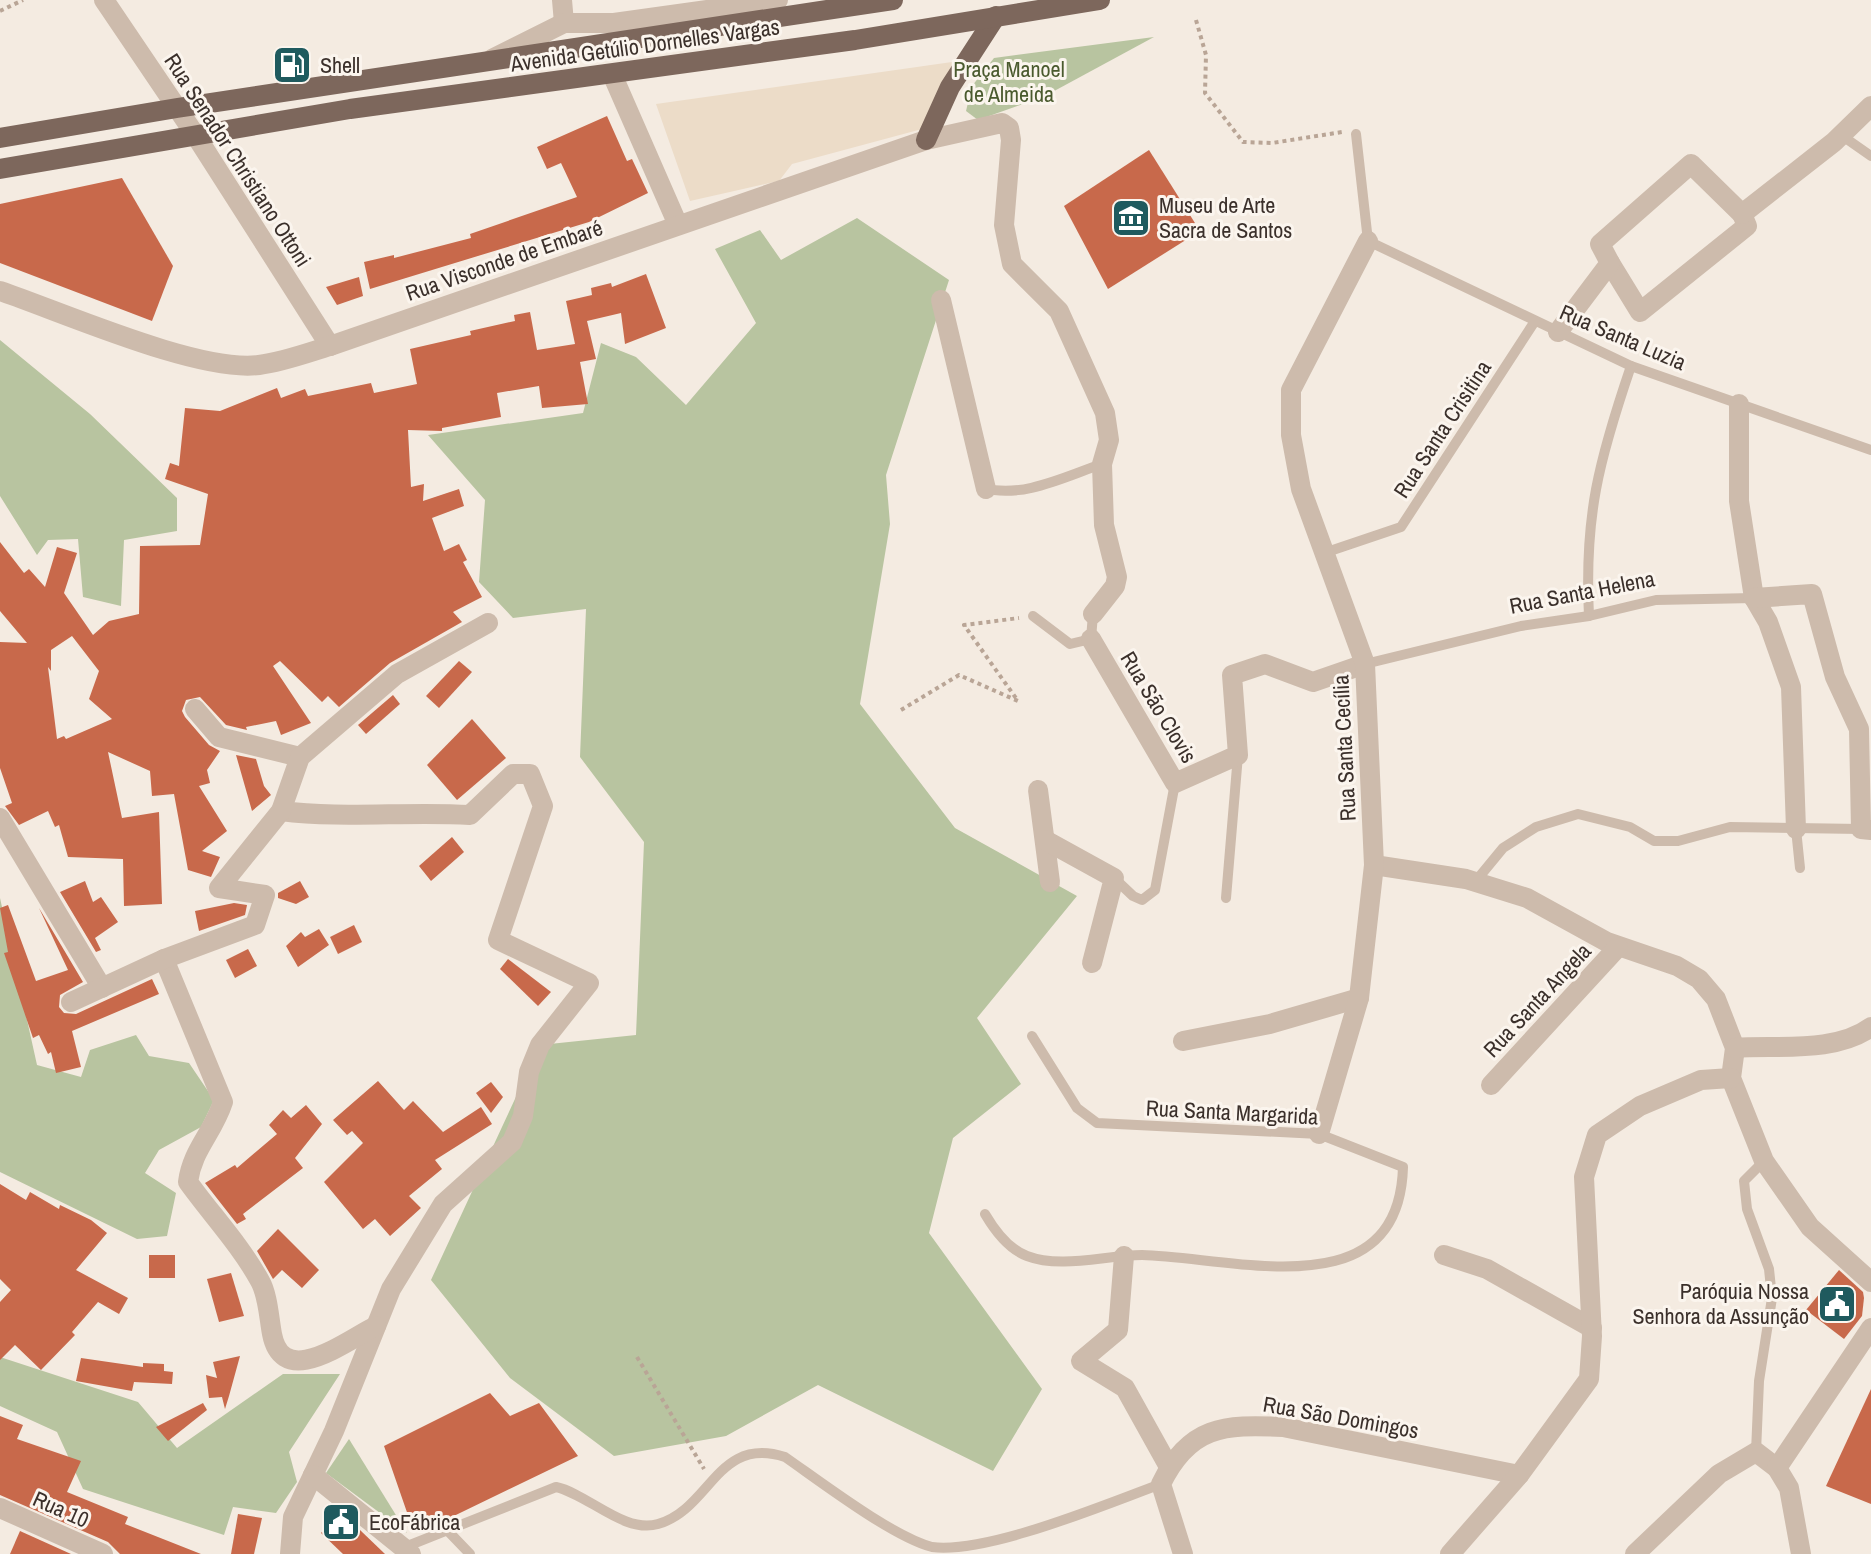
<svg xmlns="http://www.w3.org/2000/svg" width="1871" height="1554" viewBox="0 0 1871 1554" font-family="'Archivo Narrow',sans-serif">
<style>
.green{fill:#b8c4a0}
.plaza{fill:#ecdcc8}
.building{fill:#c8694b;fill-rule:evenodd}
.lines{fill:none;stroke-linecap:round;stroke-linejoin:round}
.path{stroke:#b9a596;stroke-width:4;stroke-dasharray:4 4;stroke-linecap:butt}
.service{stroke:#cdbbac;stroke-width:10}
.minor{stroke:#cdbbac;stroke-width:20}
.tertiary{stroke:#cdbbac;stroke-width:20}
.primary{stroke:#7d675c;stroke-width:20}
.labels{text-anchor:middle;stroke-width:6;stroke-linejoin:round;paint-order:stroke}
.street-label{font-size:22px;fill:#3b302b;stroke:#fbf5ee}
.poi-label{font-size:22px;fill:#3b302b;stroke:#fbf5ee;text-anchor:start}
.park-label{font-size:22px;fill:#4a5a2e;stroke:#fbf5ee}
</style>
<rect width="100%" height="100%" fill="#f4ebe1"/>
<g class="green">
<path d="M1154 37 1045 96 978 120 966 111 972 86 994 58Z"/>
<path d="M857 218 949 280 886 475 890 524 860 704 955 828 1077 896 977 1018 1021 1084 953 1138 929 1233 1042 1389 993 1471 818 1385 726 1436 614 1456 510 1378 431 1280 540 1045 636 1035 644 842 580 757 586 609 513 618 479 582 485 500 428 435 583 413 601 343 636 357 686 405 756 323 715 249 760 230 781 260Z"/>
<path d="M0 340 90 414 177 498V531L124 540 121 606 83 597 78 539 48 540 37 555 0 496Z"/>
<path d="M0 898 37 1065 81 1077 90 1050 136 1035 149 1056 189 1063 214 1100 201 1127 159 1150 145 1173 176 1193 167 1236 137 1239 0 1172Z"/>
<path d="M0 1357 138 1402 177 1448 283 1374H340L289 1452 297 1482 276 1513 233 1507 224 1535 83 1489 57 1432 0 1406Z"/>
<path d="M349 1439 407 1533 326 1473Z"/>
</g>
<path class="plaza" d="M959 61 922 129 792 164 779 181 690 201 656 104Z"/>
<g class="building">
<path d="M607 116 627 161 632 159 648 193 589 222 370 289 364 262 394 255V258L471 238 470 234 577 197 561 163 547 169 537 147Z"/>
<path d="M1149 150 1200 231 1108 289 1064 206Z"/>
<path d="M122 178 173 266 152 321 0 263V204Z"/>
<path d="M646 274 666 328 625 344 621 313 587 321 596 359 580 362 588 404 542 408 539 386 497 393 501 417 442 428V431L408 430 411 487 424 484 423 501 459 489 464 506 432 518 444 551 459 544 467 560 463 562 482 597 453 612 462 622 390 663 339 707 328 696 322 702 280 661 273 666 311 723 281 735 276 721 246 727 247 730 226 725 200 697 186 700 182 711 185 717 209 745 220 751 207 770 210 783 199 786 227 831 202 851 220 857 211 877 188 870 174 794 152 796 150 771 108 752 122 818 159 812 162 904 124 906 123 859 68 857 59 825 55 827 48 811 19 825 5 806 12 803 0 768V642L27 643 0 611V542L24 573 29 569 45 587 57 547 77 553 64 593 93 635 109 621 139 614 140 546 200 545 208 494 165 479 170 463 179 466 185 408 220 411 277 388 281 398 305 389 308 396 371 383 374 393 417 384 410 349 471 335 470 331 515 321 514 315 530 312 537 350 575 344 566 301 592 295 591 288 611 283 612 287ZM72 636 99 671 89 699 112 719 66 739 64 736 57 739 48 667 51 671V650Z"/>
<path d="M359 277 363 296 337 305 326 287Z"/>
<path d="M459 661 472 672 439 708 426 696Z"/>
<path d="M393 695 400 704 366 734 358 725Z"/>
<path d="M472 719 506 758 457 800 427 765Z"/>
<path d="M236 755 256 759 264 786 271 795 252 811Z"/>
<path d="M452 837 464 852 431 881 419 866Z"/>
<path d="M85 881 93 902 101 897 118 922 95 938 101 950 96 952 60 892Z"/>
<path d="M300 881 309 897 296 904 278 898V893Z"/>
<path d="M234 903 247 905 245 915 199 931 195 911Z"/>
<path d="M8 905 36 981 68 970 39 908 83 982 60 995 59 1007 64 1013 76 1014 152 979 159 994 72 1031 81 1067 56 1073 51 1052 48 1054 39 1035 33 1038 4 953 8 952 0 908Z"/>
<path d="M354 925 362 942 338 954 330 937Z"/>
<path d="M319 929 329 945 298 967 286 946 301 932 305 937Z"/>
<path d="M248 949 257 966 235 978 226 960Z"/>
<path d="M508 959 551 992 538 1006 500 969Z"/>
<path d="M378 1081 404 1110 413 1101 443 1132 481 1107 492 1124 435 1160 442 1169 409 1196 421 1208 390 1236 375 1219 363 1229 324 1182 363 1143 352 1131 347 1135 333 1120Z"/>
<path d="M491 1082 503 1097 491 1113 476 1093Z"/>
<path d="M306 1105 322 1124 295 1158 303 1168 243 1214 246 1219 237 1224 205 1183 235 1165 237 1168 277 1134 269 1125 283 1110 291 1118Z"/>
<path d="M0 1184 26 1200 30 1192 59 1209 60 1205 91 1220 107 1233 76 1270 128 1298 119 1314 98 1302 72 1332 75 1335 41 1370 15 1345 0 1360V1302L11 1290 0 1279Z"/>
<path d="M278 1229 319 1270 302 1288 282 1270 273 1279 257 1251Z"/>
<rect x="149" y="1255" width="26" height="23"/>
<path d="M1839 1270 1863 1292 1864 1298 1862 1316 1844 1339 1806 1310Z"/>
<path d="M231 1273 244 1316 219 1322 207 1279Z"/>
<path d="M240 1356 229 1396 225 1409 222 1397 209 1398 206 1375 217 1378 213 1362Z"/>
<path d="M81 1358 143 1367V1363L164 1364V1371L173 1372 172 1384 134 1382 132 1391 76 1381Z"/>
<path d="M1871 1389V1504L1826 1486Z"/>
<path d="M490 1393 510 1416 539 1403 578 1456 429 1528 410 1521 384 1446Z"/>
<path d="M203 1403 207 1410 168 1441 156 1427Z"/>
<path d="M0 1416 23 1425 17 1439 81 1461 67 1492 128 1517 125 1524 201 1554H120L108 1542 0 1495Z"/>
<path d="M339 1512 360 1530 385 1554H343L321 1533Z"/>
<path d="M238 1514 262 1518 254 1554H231Z"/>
<path d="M20 1531 71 1554H10Z"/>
</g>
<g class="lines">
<g class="path">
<path d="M0 11 23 0"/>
<path d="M1196 20 1206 55 1205 93 1243 142 1272 143 1342 132"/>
<path d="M901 710 959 675 1018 701 964 625 1019 618"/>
<path d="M637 1357 704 1469"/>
</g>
<g class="service">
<path d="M1356 134 1368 241 1631 366 1871 450"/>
<path d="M1841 135 1871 156"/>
<path d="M984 488C1022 499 1066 476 1102 464"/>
<path d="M1324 553 1401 527 1535 321"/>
<path d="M1033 616 1070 644 1091 639 1093 614"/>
<path d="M1589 616C1584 516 1599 460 1631 366"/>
<path d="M1365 664 1521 626 1589 616 1656 600 1754 598"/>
<path d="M1796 829 1800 868"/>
<path d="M1114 878 1133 896 1142 900 1155 890 1175 783"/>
<path d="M1475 882 1503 848 1536 827 1578 814 1630 827 1654 841H1678L1730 827 1861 829"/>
<path d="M1226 898 1238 755"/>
<path d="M985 1214C995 1231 1008 1249 1027 1256 1061 1269 1106 1255 1142 1255 1233 1257 1399 1311 1403 1167L1319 1134 1097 1123 1077 1108 1032 1036"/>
<path d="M1756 1452 1759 1381 1772 1298 1769 1269 1747 1209 1744 1181 1764 1161"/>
<path d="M447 1530 470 1554"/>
<path d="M405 1547 556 1487C588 1494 624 1534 658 1524 711 1509 717 1435 785 1457 821 1482 893 1537 932 1547 988 1554 1106 1504 1161 1484"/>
</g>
<g class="minor">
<path d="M562 0 564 23"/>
<path d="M492 59 564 23H614L778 0"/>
<path d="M612 74 678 225"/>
<path d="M196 136 330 346"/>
<path d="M1610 263 1640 312 1747 226 1742 214"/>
<path d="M0 291C62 312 199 373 259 365 283 362 307 353 330 346L926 140 1002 123 1009 128 1011 140 1004 225 1012 264 1059 311 1105 413 1109 440 1102 464 1104 525 1117 577 1115 586 1093 614"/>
<path d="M941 300 986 489"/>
<path d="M1558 332 1610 263 1600 244 1691 164 1742 214 1834 142 1871 106"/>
<path d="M1739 404V501L1754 598 1768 622 1791 687 1796 829"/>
<path d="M1754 598 1812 594 1835 677 1859 729 1861 829 1871 830"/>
<path d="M1091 639 1175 783 1238 755 1232 675 1265 664 1313 682 1365 664"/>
<path d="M195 709 219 737 300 757"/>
<path d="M1038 790 1050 882"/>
<path d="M281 811C343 819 407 811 470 815L513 774H530L543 806 498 940 589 983 540 1045 529 1072 523 1116 512 1142 443 1204 391 1289 334 1431 293 1517 290 1554"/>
<path d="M0 818 102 988"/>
<path d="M1045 840 1114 878 1092 963"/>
<path d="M1374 865 1466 879 1527 898 1607 942 1677 966 1699 979 1716 999 1735 1048 1731 1078 1764 1161 1810 1227 1871 1282"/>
<path d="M164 959 223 1102C213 1133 192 1150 188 1182 211 1214 241 1246 260 1281 268 1295 269 1318 272 1334 283 1391 347 1340 376 1326"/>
<path d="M71 1002 164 959 255 925 265 895 219 888 281 811 300 757 397 674 488 623"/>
<path d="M1183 1041 1270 1024 1359 998"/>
<path d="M1735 1048C1778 1045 1836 1053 1871 1027"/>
<path d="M1491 1085 1618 947"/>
<path d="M1319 1134 1359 998 1374 865 1365 664 1301 489 1291 435V390L1368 241"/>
<path d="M1444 1255 1487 1269 1592 1328"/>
<path d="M1124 1256 1118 1330 1081 1361 1125 1388 1169 1467"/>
<path d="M313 1475 411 1554"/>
<path d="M0 1508 103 1554"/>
<path d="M1183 1554 1161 1484C1189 1426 1224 1424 1283 1427L1519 1475"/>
<path d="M1450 1554 1519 1475 1589 1379 1592 1336 1584 1177 1597 1135 1640 1106 1701 1080 1731 1078"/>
<path d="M1635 1554 1719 1474 1756 1452 1777 1468"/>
<path d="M1801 1554 1789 1488 1777 1468 1871 1328"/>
</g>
<path class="tertiary" d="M104 0 196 136"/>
<g class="primary">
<path d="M0 138 177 108 893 0"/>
<path d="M926 140 950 87 996 16"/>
<path d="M0 169 350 109 855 40 1100 0"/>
</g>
</g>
<defs>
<g id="fuel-square" transform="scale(2)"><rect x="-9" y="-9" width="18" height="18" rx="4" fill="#1f5a5e" stroke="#fbf5ee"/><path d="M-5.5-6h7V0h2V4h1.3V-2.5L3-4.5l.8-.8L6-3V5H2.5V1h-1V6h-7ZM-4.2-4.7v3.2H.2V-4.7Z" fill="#fff"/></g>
<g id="museum-square" transform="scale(2)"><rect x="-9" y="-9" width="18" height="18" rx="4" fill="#1f5a5e" stroke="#fbf5ee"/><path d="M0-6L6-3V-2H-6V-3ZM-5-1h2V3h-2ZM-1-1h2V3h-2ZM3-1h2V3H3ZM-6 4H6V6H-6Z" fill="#fff"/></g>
<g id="civic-square" transform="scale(2)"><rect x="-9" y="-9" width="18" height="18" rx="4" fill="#1f5a5e" stroke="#fbf5ee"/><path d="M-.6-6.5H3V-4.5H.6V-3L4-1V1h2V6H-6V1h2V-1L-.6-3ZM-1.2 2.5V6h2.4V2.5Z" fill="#fff"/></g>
</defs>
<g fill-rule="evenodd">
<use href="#fuel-square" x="292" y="65"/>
<use href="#museum-square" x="1131" y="218"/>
<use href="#civic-square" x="1837" y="1304"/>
<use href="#civic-square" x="341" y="1522"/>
</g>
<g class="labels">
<g class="street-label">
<text transform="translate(645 45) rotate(-8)" y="8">Avenida Getúlio Dornelles Vargas</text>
<text transform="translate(238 160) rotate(57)" y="8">Rua Senador Christiano Ottoni</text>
<text transform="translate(504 260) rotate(-19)" y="8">Rua Visconde de Embaré</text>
<text transform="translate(1623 337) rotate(23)" y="8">Rua Santa Luzia</text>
<text transform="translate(1442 429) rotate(-57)" y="8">Rua Santa Crisitina</text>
<text transform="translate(1582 592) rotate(-11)" y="8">Rua Santa Helena</text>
<text transform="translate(1159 707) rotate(59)" y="8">Rua São Clovis</text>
<text transform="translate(1344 748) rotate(-93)" y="8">Rua Santa Cecília</text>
<text transform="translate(1537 1000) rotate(-47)" y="8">Rua Santa Angela</text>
<text transform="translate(1232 1112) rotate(3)" y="8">Rua Santa Margarida</text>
<text transform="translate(1341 1417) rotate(10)" y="8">Rua São Domingos</text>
<text transform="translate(61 1509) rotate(24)" y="8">Rua 10</text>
</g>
<g class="poi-label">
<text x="320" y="73">Shell</text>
<text x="1159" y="213">Museu de Arte<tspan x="1159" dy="25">Sacra de Santos</tspan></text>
<text x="1809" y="1299" text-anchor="end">Paróquia Nossa<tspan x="1809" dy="25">Senhora da Assunção</tspan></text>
<text x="369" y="1530">EcoFábrica</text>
</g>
<g class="park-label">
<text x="1009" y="77">Praça Manoel<tspan x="1009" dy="25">de Almeida</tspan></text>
</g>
</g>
</svg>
